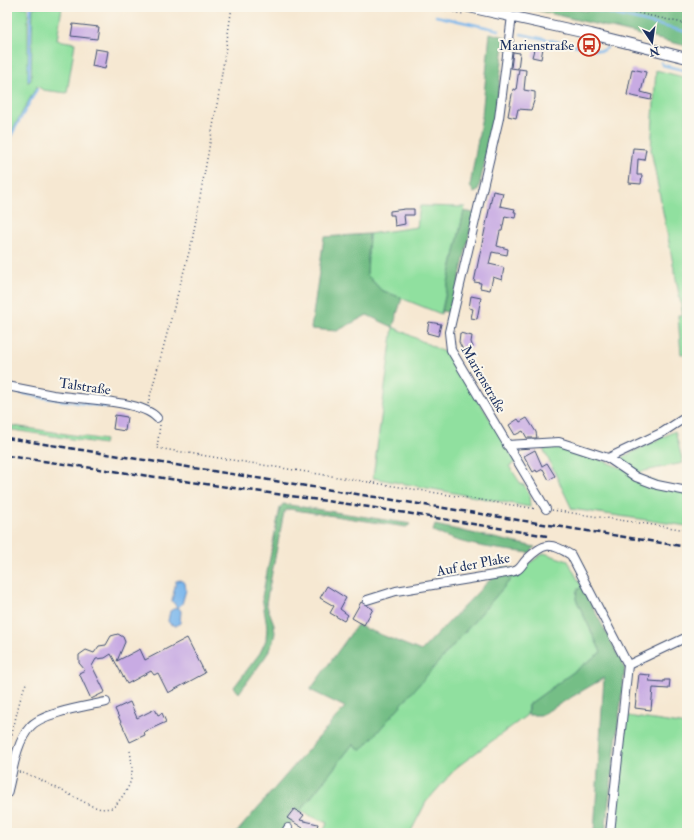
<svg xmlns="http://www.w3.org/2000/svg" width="694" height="840" viewBox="0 0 694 840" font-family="'IM FELL Double Pica',serif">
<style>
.green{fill:#90e09f;stroke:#56887e}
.forest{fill:#74be86;stroke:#487672}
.water{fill:#79b6ec;stroke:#4a72a5}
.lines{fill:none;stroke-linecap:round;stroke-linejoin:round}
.stream{stroke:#79b6ec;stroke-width:2.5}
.building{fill:#c8abe3}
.minor-casing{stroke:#3c4b6f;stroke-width:10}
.major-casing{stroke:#3c4b6f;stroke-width:12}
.path{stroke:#3c4b6f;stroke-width:1.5;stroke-dasharray:1 3;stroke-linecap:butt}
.minor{stroke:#fff;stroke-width:8}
.major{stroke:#fff;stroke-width:10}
.rail{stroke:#1b2f5e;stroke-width:2.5;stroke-dasharray:6 3;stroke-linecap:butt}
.labels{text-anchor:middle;stroke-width:4;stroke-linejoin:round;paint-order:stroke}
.poi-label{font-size:14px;fill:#1b2f5e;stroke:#fbf7ec;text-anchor:end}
.street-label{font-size:14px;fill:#1b2f5e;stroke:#fbf7ec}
</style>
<rect width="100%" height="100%" fill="#fbf7ec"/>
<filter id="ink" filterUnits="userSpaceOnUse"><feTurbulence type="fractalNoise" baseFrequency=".025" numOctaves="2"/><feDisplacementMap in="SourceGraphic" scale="8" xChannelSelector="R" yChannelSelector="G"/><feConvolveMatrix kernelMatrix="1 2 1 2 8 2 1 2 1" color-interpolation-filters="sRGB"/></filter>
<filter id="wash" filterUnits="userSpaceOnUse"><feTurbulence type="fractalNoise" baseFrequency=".012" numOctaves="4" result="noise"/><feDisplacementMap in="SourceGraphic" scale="16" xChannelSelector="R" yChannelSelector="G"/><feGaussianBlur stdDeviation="0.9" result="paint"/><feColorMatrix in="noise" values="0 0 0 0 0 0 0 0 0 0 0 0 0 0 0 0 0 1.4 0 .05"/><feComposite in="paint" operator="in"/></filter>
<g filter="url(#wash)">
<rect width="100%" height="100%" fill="#f6e8d2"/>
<g class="green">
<path d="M7 7H28V83L31 80 33 7H99H62L57 40 75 43 67 93 43 90 37 86 7 139Z"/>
<path d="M656 70 687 78V315L684 316H687V354H681L678 315H683L651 150Z"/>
<path d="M420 206 465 207 441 314 381 290 367 275 369 234 417 227Z"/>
<path d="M393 327 452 356 516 462 509 466 521 484 524 485 529 494 530 507 373 478Z"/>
<path d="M7 425 105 440 104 444 7 429Z"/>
<path d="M675 431 683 463 635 473 621 461V458Z"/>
<path d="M552 444 581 452 687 494V526L572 509 542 446Z"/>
<path d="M544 553 568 561 582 587 577 591 576 599 601 652 528 705 527 715 457 767 426 802 410 833H323L327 823 300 811 353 744 361 750 518 571Z"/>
<path d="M627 716 687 725V833H614Z"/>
</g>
<g class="forest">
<path d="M523 7H565L587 11 592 7H687V46Z"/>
<path d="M490 33 505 37 495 118 478 191 474 193 470 186 482 116Z"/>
<path d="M464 211 474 213 452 313 442 311Z"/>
<path d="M369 234 367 275 381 290 402 298 393 327 367 315 337 331 311 329 324 237Z"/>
<path d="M283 504 411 524 406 527 289 509 284 512 266 603 274 624 275 633 273 642 266 656 239 693 234 687 260 653 266 640 267 627 262 597 280 508Z"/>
<path d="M435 525 535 547 530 553C497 549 463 546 433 531Z"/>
<path d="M503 566 518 571 361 751 353 744 283 833H236L345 707 310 690 357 625 421 651Z"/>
<path d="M582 587 625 668 605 833H594L604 678 541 715H528V705L601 652 576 599 577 590Z"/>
</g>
<path class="water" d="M180 580 185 583 186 590 182 604 178 607 181 611 180 623 176 626 170 624 168 621 170 611 177 607 172 601 176 581Z"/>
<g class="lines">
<g class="stream">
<path d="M592 9 687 32"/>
<path d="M436 16 499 30"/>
<path d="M521 34 602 51 607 48"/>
<path d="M661 62 663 65 687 71"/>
<path d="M29 80 31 7"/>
<path d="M7 143 37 89"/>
<path d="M13 391 40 397 107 407"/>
</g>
</g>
<g id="blocks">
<g class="building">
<path d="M73 24 99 27 97 39 71 36Z"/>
<path d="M535 46 543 48 541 59 532 57Z"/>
<path d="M95 49 108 51 105 69 92 66Z"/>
<path d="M513 52 520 53 518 69 511 68Z"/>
<path d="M519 69 526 70 524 90 535 92V98L531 110 518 109 516 118 508 116 513 89 516 90Z"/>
<path d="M632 69 646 72 641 92 652 95 651 100 627 95Z"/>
<path d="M633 148 646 149 644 160 638 159 637 175H642L641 184 629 183Z"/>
<path d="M493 191 503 193 500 206 515 209 514 212H516L515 218 505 216 502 231H500L497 246 508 249 507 255 492 252 489 264 502 267 504 268 503 273 502 280 493 277 490 290 480 288 481 283 474 282Z"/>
<path d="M405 209H414V215H404L405 224 395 226 394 215H390V211Z"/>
<path d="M471 296 481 298 477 319 471 318 473 309 469 308Z"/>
<path d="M429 322 441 324 438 336 427 333Z"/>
<path d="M460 333 472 336 471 342 473 347 464 352 459 342Z"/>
<path d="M115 415 127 417 125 431 113 429Z"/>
<path d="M527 418 536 432 537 438H527L523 431 515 435 509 425 518 419 520 422Z"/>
<path d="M535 450 542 466 547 463 555 476 549 480 543 469 537 472 536 470 533 472 524 456Z"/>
<path d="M327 586 346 598 340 609 348 615 344 621 330 613 334 606 320 598Z"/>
<path d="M361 602 373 609 364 625 352 618Z"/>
<path d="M118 634 123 637 125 642 117 661 140 649 145 660 187 638 205 673 168 693 158 673 154 675 151 671 127 684 111 654 105 658 96 659 92 666 105 692 91 699 79 673 85 670 79 663V655L86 650 94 653 99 646 106 645 111 636Z"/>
<path d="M639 674 650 675 649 681 664 682V680H670L669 689 653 688 651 710 635 708Z"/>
<path d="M130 702 137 718 155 709 158 715 162 713 166 722 144 732 145 735 130 742 115 709Z"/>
<path d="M294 809 304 815 300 820 318 824 315 833 302 830 303 828 287 818Z"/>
</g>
</g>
</g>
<g filter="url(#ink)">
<use href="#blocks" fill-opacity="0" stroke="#3c4b6f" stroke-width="1"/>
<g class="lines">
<g class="minor-casing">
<g id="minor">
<path d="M512 16 499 118 449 332 451 350 546 509"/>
<path d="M7 386C22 389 37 392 53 395 77 399 142 400 157 418"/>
<path d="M507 445 559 442 608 458 636 477 657 485 687 491"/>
<path d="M608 458 663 432 683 419"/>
<path d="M367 600 396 591 506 573C509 572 514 572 517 570 521 568 523 563 526 560 544 542 550 542 571 555L628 665 610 833"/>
<path d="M628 665 687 637"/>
<path d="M7 794C13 773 15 744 30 727 41 713 88 706 106 702"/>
<path d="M285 833 288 828"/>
</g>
</g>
<g class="major-casing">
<path id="major" d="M469 7 591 34 687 58"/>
</g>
<g class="path">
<path d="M430 7 463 14"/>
<path d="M611 7 687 24"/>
<path d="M148 404 192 241 218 99 232 7"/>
<path d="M160 425 157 448 537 509"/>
<path d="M552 510 687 530"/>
<path d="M7 750C15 728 17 703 27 681"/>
<path d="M19 772 35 777 92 806 101 809 113 808C131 787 135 779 130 751"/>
</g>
<use href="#minor" class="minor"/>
<use href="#major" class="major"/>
<g class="rail">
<path d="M7 438 687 547"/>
<path d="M7 456 369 507 547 536"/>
</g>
</g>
</g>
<defs>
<g id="bus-ring" transform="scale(1.15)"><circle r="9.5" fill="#fbf7ec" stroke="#c8321e" stroke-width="1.5"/><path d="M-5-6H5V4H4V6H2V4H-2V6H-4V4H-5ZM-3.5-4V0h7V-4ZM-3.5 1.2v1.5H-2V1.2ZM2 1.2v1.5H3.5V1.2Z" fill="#c8321e"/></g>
</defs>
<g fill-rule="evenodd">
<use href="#bus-ring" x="589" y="45"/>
</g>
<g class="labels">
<g class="poi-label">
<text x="574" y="50">Marienstraße</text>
</g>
<g class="street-label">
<text transform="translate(484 379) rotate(60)" y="5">Marienstraße</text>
<text transform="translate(85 386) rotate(8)" y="5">Talstraße</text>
<text transform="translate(473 564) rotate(-11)" y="5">Auf der Plake</text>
</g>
</g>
<rect width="694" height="840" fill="none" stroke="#fbf7ec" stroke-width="24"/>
<g transform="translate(652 42) rotate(167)" stroke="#fbf7ec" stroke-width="3" paint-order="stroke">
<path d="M0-3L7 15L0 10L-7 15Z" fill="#1b2f5e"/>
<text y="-6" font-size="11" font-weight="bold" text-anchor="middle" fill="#1b2f5e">N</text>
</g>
</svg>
